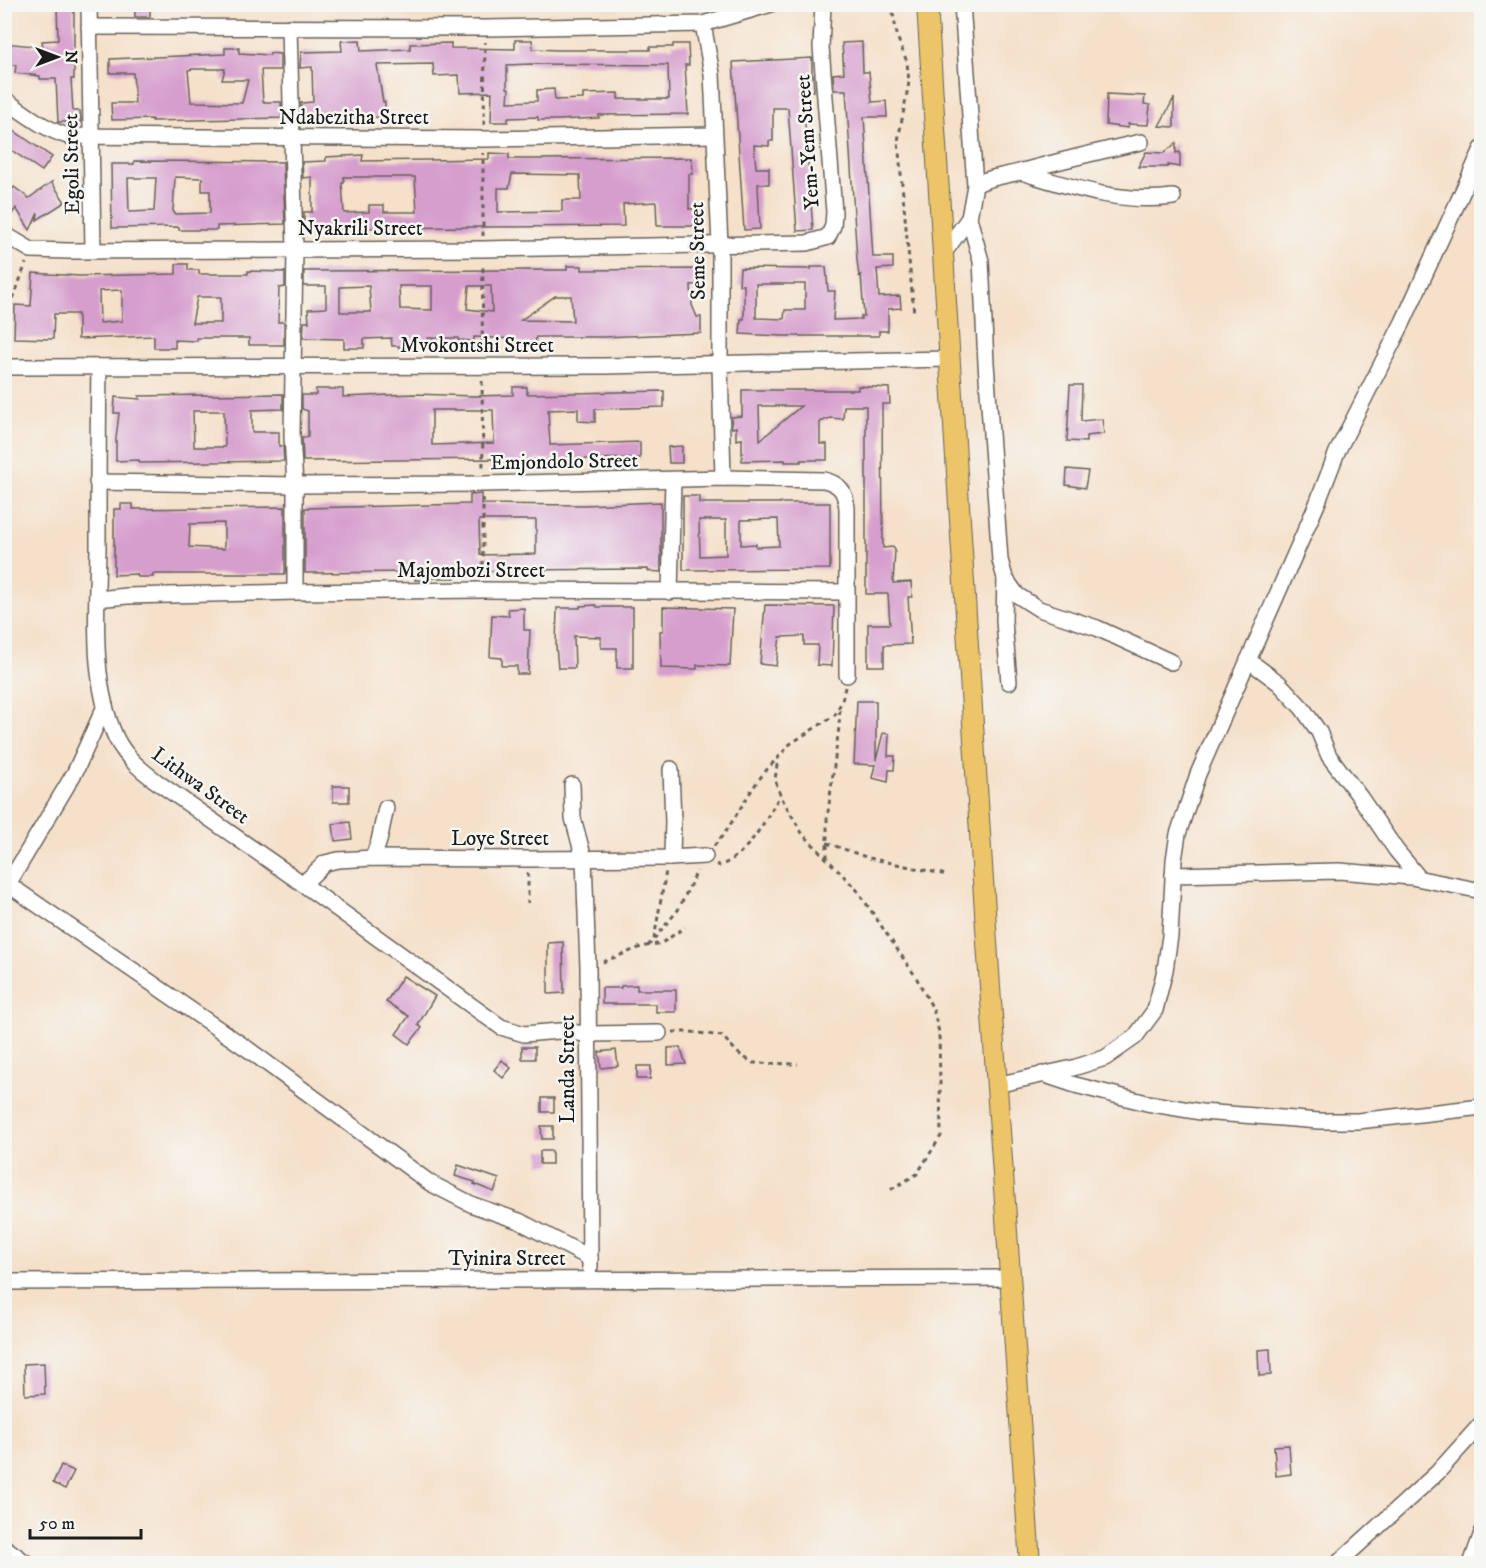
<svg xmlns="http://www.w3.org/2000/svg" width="1486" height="1568" viewBox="0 0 1486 1568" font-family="'IM FELL DW Pica',serif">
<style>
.building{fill:#d69ecd;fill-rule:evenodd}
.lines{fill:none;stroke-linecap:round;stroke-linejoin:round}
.minor-casing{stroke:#686159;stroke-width:18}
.major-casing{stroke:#686159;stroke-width:22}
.path{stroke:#686159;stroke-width:3;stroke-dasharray:4.5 4.5;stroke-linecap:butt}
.minor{stroke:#fff;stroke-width:15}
.major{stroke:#ecc569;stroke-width:20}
.labels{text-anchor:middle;stroke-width:5;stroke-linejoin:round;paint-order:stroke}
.street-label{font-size:21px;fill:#1c1c1c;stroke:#f6f6f2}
</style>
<rect width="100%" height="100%" fill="#f6f6f2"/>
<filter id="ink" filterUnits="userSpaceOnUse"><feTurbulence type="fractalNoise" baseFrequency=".0167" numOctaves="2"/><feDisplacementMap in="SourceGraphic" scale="12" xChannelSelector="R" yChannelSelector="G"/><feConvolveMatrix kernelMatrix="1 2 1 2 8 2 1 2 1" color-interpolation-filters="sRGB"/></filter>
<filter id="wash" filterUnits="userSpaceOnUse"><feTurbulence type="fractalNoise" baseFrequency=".008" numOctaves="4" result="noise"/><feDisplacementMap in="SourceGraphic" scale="24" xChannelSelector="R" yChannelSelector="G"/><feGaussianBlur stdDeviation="1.35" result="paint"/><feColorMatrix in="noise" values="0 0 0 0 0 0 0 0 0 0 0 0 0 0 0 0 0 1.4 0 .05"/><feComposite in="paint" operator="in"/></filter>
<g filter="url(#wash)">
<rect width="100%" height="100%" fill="#f5e0c9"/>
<g id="blocks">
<g class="building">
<path d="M57 4H74V79H71L73 111H80L81 122H58L56 79H40V76L15 73 16 65 4 64V43L43 47 42 41 58 40Z"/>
<rect x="135" y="4" width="15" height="13"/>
<path d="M360 40 361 51 410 49V44L451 43V48L515 49V40H532L533 49 559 50H650V47H673V44H688L689 65H685L688 114 599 115V118L558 120H538V117L508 118V122H491L492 92 460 93 459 75 434 76 433 64 377 65 383 102H385V117L301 118V103L313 102 312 67 300 68 301 52 342 51 341 41ZM530 64 668 65 669 99H618V93L583 94V99L555 100 554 89 537 90V101L508 102 509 89 507 88V65Z"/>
<path d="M862 42 863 72H869L872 102 886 101 887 117H864L873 257H893V268L877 269 879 297 900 296 901 308 888 309V331H879V336H783L740 334 741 319H744V285H739L740 268 811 269V267H826L828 291H835L833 320 861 319V316H864L861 275 859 276 857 260 846 90H834L833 74 844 73 842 43ZM756 284H805V310H785L784 319 756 318Z"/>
<path d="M225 48H239V53L270 55V53L280 54V70H261L263 102H281L282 118 152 121V119L112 120 111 103H135L133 73H110V59L225 54ZM193 69H225L222 80H248L242 103 191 102 188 70Z"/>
<path d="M812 58V75H813L814 91H803V97L813 230 797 231 788 108H773V141H769V146L754 145 756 168H769V184H758L760 229 744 230 733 62Z"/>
<path d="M1107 94 1145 96 1144 104 1150 105 1148 125 1128 124V128L1106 125Z"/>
<path d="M1174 98V127L1159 126Z"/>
<path d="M4 124 52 157 42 171 4 145Z"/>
<path d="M1176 143V153L1180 152V167L1168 165V167H1138L1146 152 1164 153Z"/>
<path d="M489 153 509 154V159H532L692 158 693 174H689V209H695L696 226H657L656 202 623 204 624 226 346 228 318 230 320 228H304V212H312V177L303 178 302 162 326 161V157L363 155 362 161 489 159ZM512 174 580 175 581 200H562V211L498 212V188H509ZM344 177H415L417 212H384V205H369V212L344 213 342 183H344Z"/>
<path d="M134 161 283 162 285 224 217 226V230H179V227L112 228 111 164H134ZM175 177 202 178V191H210V213L175 214 173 211ZM128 178H156L154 211 129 212Z"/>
<path d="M53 181 52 183 65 202 37 220 38 213 30 230 16 208 12 214 4 209V189L9 193 14 187 29 198Z"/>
<path d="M176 264H188V270H199V274H248V271L285 272V287L279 288 278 322H284V345H249V338H197V341L175 340V348H154V336L78 339V314H54L53 339 14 338 15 305 31 306 33 273 79 276 176 274ZM122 290V321L100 323 99 291ZM197 297H221V323H192Z"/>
<path d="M567 266H582V270L703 269V284L691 285 692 305 697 317H701V333L603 337H536L535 344 514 343V339L474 337V341L458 340V338H428V344H410V348L399 349V346H392L391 338 364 339V348H344V339L303 338 304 322H309L308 309 326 308V286H304V271L543 270H567ZM369 286 371 312H340V287ZM399 286H432V310L400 309ZM469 286H491L492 312 467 309ZM555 296H571L573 321 521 320Z"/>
<path d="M1070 385H1082L1081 421 1102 419 1104 434 1086 436V442L1067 441Z"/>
<path d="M858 386 889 388 890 404H882L883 548 893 547 895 550 893 583 911 582 912 597H908L911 644 884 645V666H868V624H890L888 594H866V406H844L843 419 830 418 820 422V444H827V460H801V462H785V460L742 461V439L736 440V427L732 428 731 417 742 416V390H858ZM759 406H801L760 440Z"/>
<path d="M513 387H527V394L664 391V407L595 409V422L578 421V409L548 410 550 445 640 442V458L533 460V464L495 462V459L303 461 302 437H308V411L302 409V395H316V389H343V397L414 394 474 396 513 395ZM432 410H493L494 443 432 445Z"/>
<path d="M283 394V409L252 410V432H279V446H283L284 461 139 463V460L116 461V439L119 413H114L115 397 140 399 139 396ZM193 411H224L225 447H194Z"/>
<path d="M682 446V463H669L668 447Z"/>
<path d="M1067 469 1088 471 1085 488 1066 485Z"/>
<path d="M481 494V504L583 505 661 502V572L648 571V569L510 570 455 573V578H431V580H415V572L305 573V508L470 504V495ZM479 520H536V554L480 555Z"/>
<path d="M683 496H699V503H830V569L683 570ZM778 519 779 546 756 547V544L741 545V520ZM699 520H726V555L700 556Z"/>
<path d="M121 504H133V509L285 507V574H153V577H138L137 574 114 575V509H121ZM224 523V549L189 547 190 524Z"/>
<path d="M596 605 597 607H633V668H617V648H601V637L574 636 575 668H558L556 646 557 608H580V606Z"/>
<path d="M765 605 834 606 832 666 817 665 818 645H804V636L780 637 776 666 760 664Z"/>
<path d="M663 607 733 609 730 666 697 665V669L661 668 660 631H663Z"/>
<path d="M524 608V630H530L528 674H517V666H502V658L490 657 492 615 509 616 508 609Z"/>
<path d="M857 701H876V760L883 733 889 734 888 756H895L894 770H889L888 782 872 778 875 765 854 764Z"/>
<rect x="333" y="786" width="16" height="16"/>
<path d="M350 822 352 839 335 841 333 824Z"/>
<path d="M563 942 564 993 548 994V943Z"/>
<path d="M403 976 435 996 418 1025 422 1028 409 1044 396 1034 409 1016 386 1002Z"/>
<path d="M637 985V990H676V1012H656V1004H602V988H621V986Z"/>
<rect x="522" y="1047" width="13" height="12"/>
<path d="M680 1047 686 1064 668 1065V1048Z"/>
<path d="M616 1050 618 1066 601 1068 599 1052Z"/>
<path d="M502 1060 511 1068 503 1078 494 1070Z"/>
<path d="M637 1066H651L650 1079H637Z"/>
<rect x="542" y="1098" width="12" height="14"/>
<path d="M541 1126H553V1139H542Z"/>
<rect x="540" y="1151" width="12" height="13"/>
<path d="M458 1165 499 1179 494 1192 474 1184 475 1182 455 1176Z"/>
<path d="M1270 1349 1271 1375 1259 1376 1258 1350Z"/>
<path d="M44 1363 45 1394 25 1395 24 1364Z"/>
<path d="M1289 1445 1291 1474 1276 1476 1274 1446Z"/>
<path d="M61 1465 74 1471 65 1489 53 1483Z"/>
</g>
</g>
</g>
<g filter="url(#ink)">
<use href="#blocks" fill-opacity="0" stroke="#686159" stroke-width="1.5"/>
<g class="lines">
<g class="minor-casing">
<g id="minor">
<path d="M89 4 93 251"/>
<path d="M703 24 712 74 720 245V365L723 478"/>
<path d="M89 27 486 28 703 24 771 4"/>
<path d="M289 27 295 250 292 436 295 485V592"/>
<path d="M4 99C24 113 44 129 68 136L483 139 714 135"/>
<path d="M1021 172C1071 187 1120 204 1173 197"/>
<path d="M975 185C990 176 1007 176 1023 171 1062 160 1101 151 1141 142"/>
<path d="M969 218 981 261 986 363 1000 560 1005 578 1017 595 1039 609 1097 628 1171 662"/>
<path d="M4 234 31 250 69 251 483 249 807 243 828 237 833 226 834 212 821 47 823 4"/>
<path d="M943 254 969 218 975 185 962 4"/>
<path d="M4 367 604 366 949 359"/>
<path d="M99 367C98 428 98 488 98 549 97 611 90 680 116 738 126 758 142 771 160 784L303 884 501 1027 524 1034 559 1031 587 1034 659 1033"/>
<path d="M97 482 295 485 483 484 723 478 824 480C840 484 845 491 847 508V675"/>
<path d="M1005 578 1004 621 1009 682"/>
<path d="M670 592 673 480"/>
<path d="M97 599 127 596 295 592 483 590 846 592"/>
<path d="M1248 660 1279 683 1303 709 1319 732 1329 756 1360 797 1396 850 1419 878"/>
<path d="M572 785 573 818 584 859 588 967 590 1267"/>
<path d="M373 858 379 841 386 808"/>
<path d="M669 858 672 854 673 822 671 769"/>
<path d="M1173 875 1339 871 1411 877 1482 891"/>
<path d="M303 884 325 863 338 860 373 858 528 859 669 858 705 856"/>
<path d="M9 885 249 1050 430 1183 473 1205 519 1221 590 1258"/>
<path d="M4 891 75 772 105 706"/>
<path d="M1042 1074 1075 1085 1147 1103 1201 1112 1269 1117 1319 1121H1358L1482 1107"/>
<path d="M996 1085 1073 1068 1105 1058 1135 1037 1155 1010 1165 970 1170 936 1174 860 1178 834 1198 774 1317 504 1337 452 1403 322 1482 149"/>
<path d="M4 1282 1010 1278"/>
<path d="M4 1547 28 1564"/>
<path d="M1337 1564 1437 1473 1482 1423"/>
<path d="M1471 1564 1482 1533"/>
</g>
</g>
<g class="major-casing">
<path id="major" d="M927 4 987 943 1030 1564"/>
</g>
<g class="path">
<path d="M891 4 898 39 907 62 909 82 898 141 914 314"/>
<path d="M484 125 485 42"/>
<path d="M483 236V153"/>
<path d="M4 324 26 263"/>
<path d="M482 353 483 264"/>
<path d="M482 381 483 470"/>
<path d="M483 498V575"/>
<path d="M845 687 842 701 835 715 790 744 778 758 775 780 781 797 802 833 857 890 916 977 933 1009 939 1032 941 1136 917 1174 890 1190"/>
<path d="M827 843 869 858 947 875"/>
<path d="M714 846C738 819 750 784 777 759"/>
<path d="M827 858V820L839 727 840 707"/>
<path d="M716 864 720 866C749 853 763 824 779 797"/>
<path d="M528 873V903"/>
<path d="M654 939 666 871"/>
<path d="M648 946 678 910 697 871"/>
<path d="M603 962 641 947 662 943 685 927"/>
<path d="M673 1032H691L722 1036 738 1053 753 1063 798 1064"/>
</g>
<use href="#minor" class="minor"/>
<use href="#major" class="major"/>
</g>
</g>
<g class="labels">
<g class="street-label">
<text x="354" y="124">Ndabezitha Street</text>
<text transform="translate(807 142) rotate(-94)" y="7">Yem-Yem Street</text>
<text transform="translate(71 164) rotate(-91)" y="7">Egoli Street</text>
<text x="360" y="235">Nyakrili Street</text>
<text transform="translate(697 251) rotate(-91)" y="7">Seme Street</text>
<text x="477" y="352">Mvokontshi Street</text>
<text transform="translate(564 461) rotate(-1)" y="7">Emjondolo Street</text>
<text x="471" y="577">Majombozi Street</text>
<text transform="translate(201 785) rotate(36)" y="7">Lithwa Street</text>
<text x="500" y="845">Loye Street</text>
<text transform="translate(567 1069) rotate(-90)" y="7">Landa Street</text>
<text x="507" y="1265">Tyinira Street</text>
</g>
</g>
<rect width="1486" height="1568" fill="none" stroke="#f6f6f2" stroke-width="24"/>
<g transform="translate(57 57) rotate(90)" stroke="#f6f6f2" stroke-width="4.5" paint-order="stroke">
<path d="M0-4.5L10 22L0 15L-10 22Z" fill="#1c1c1c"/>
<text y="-9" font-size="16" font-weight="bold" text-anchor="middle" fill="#1c1c1c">N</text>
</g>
<path d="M30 1529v9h111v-9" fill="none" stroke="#1c1c1c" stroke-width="3"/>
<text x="39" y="1529" font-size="18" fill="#1c1c1c" stroke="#f6f6f2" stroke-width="4.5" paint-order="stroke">50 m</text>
</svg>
